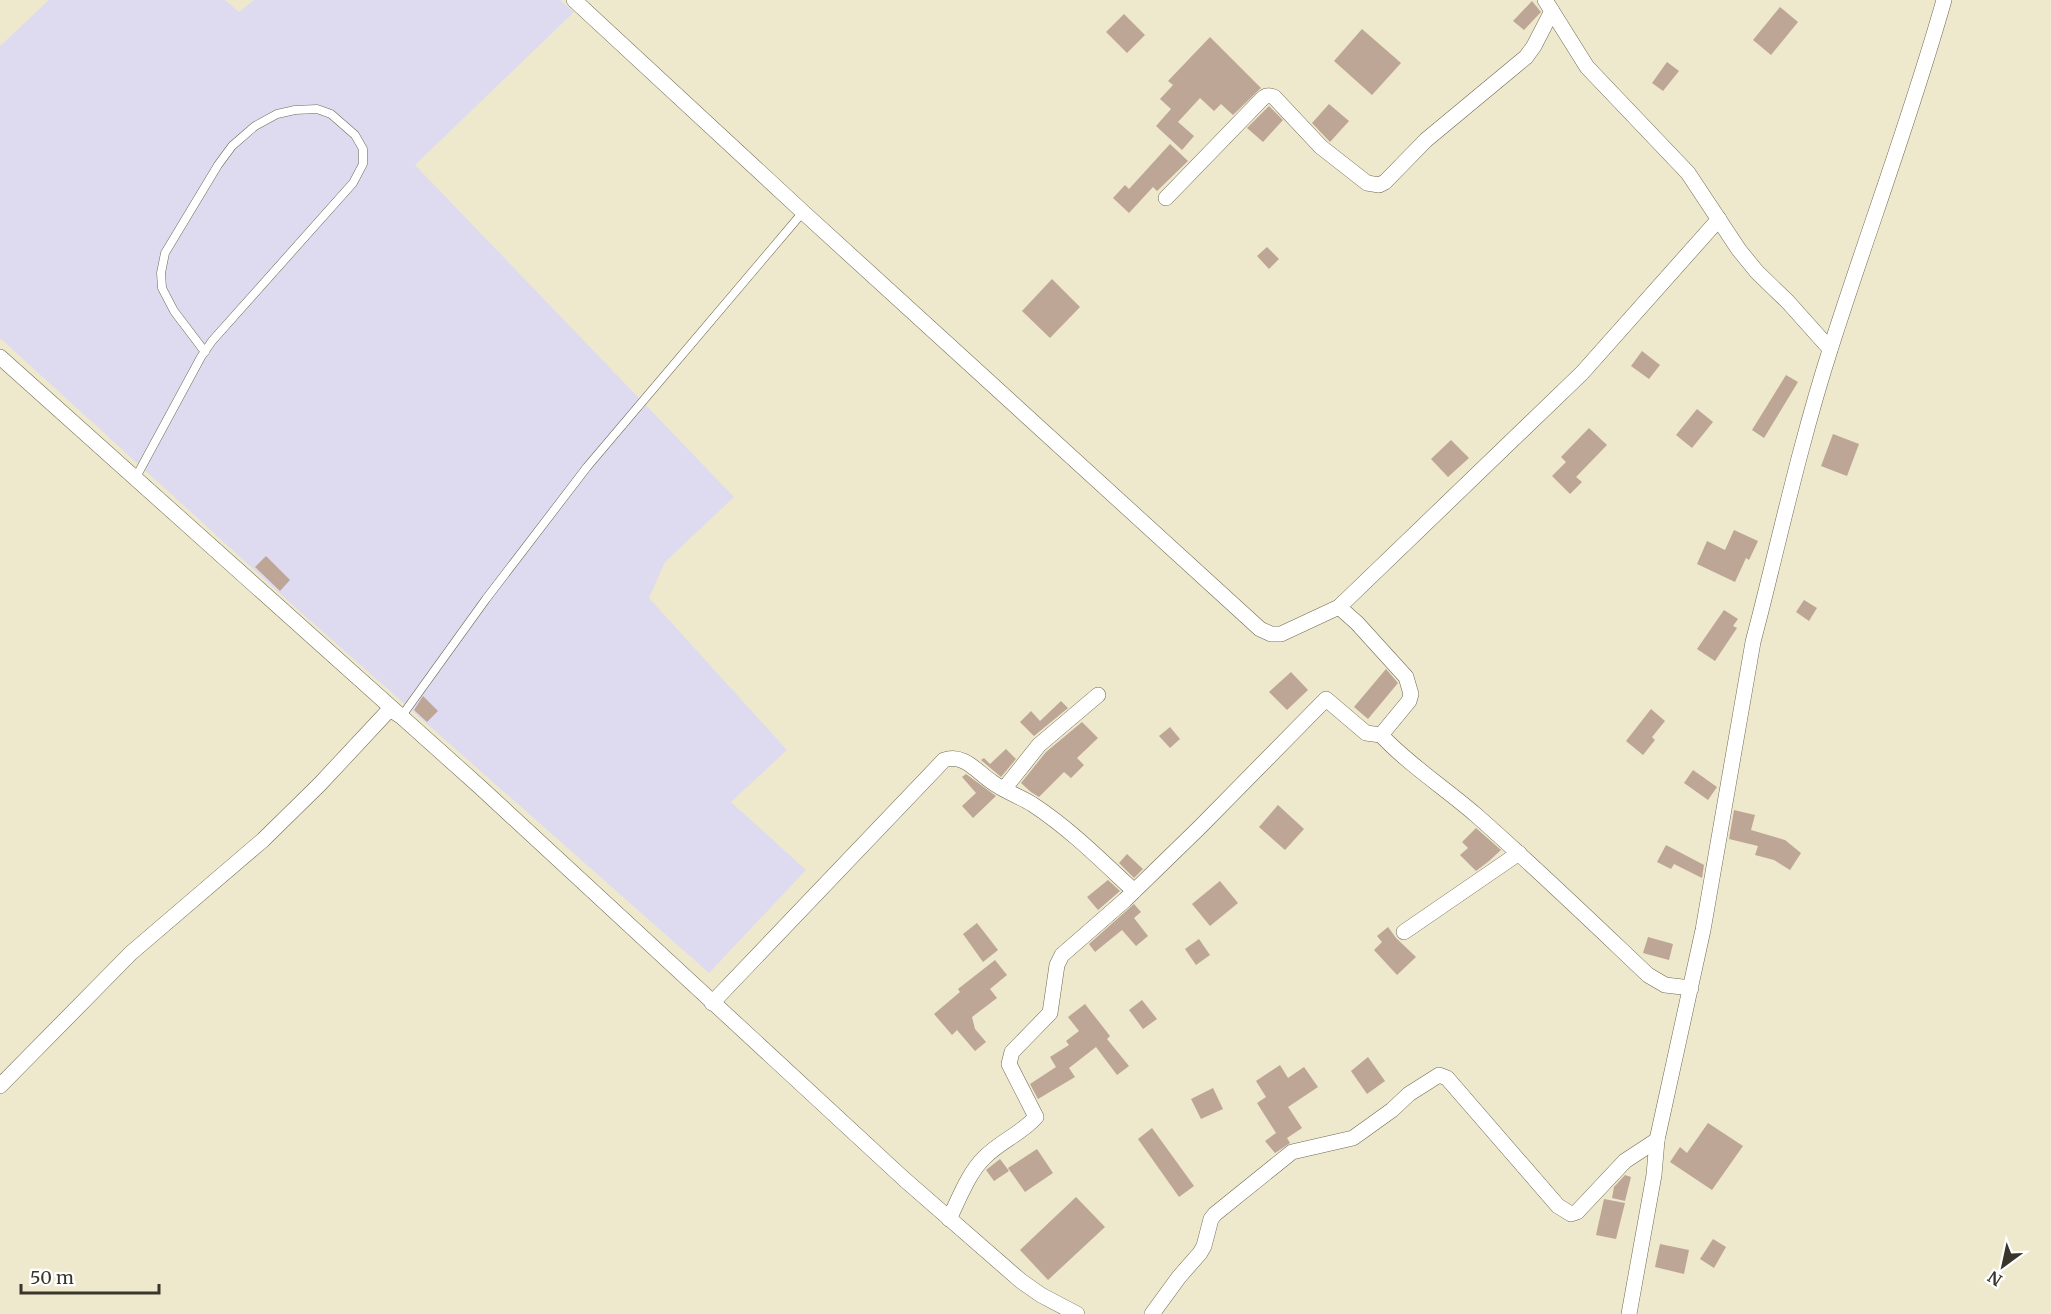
<svg xmlns="http://www.w3.org/2000/svg" width="2051" height="1314" viewBox="0 0 2051 1314" font-family="Merriweather,serif">
<style>
.industrial{fill:#dedbf1}
.building{fill:#bda695}
.lines{fill:none;stroke-linecap:round;stroke-linejoin:round}
.lane-casing{stroke:#6f6a52;stroke-width:9}
.street-casing{stroke:#6f6a52;stroke-width:16}
.lane{stroke:#fff;stroke-width:8}
.street{stroke:#fff;stroke-width:15}
</style>
<rect width="100%" height="100%" fill="#eee8cd"/>
<path class="industrial" d="M49 0H225L239 12 254 0H560L574 12 415 165 734 497 665 562 649 598 787 750 731 802 806 870 709 973 296 608 0 338V46Z"/>
<g class="building">
<path d="M1532 1 1541 12 1524 30 1513 21Z"/>
<path d="M1780 7 1798 22 1771 55 1753 40Z"/>
<path d="M1124 14 1145 35 1127 53 1106 32Z"/>
<path d="M1362 29 1401 63 1372 95 1334 61Z"/>
<path d="M1210 37 1261 88 1233 115 1221 104 1214 111 1200 98 1178 122 1194 136 1182 150 1156 126 1171 109 1160 99 1173 85 1168 81Z"/>
<path d="M1667 62 1679 71 1663 91 1652 83Z"/>
<path d="M1329 104 1349 121 1330 142 1312 123Z"/>
<path d="M1269 106 1283 120 1263 142 1247 128Z"/>
<path d="M1170 144 1188 161 1157 191 1153 187 1129 213 1113 198 1125 185 1129 189Z"/>
<path d="M1267 247 1279 259 1269 269 1257 256Z"/>
<path d="M1052 279 1080 307 1050 338 1022 311Z"/>
<path d="M1642 351 1660 365 1649 379 1631 366Z"/>
<path d="M1786 375 1798 382 1764 438 1752 430Z"/>
<path d="M1697 409 1713 422 1692 448 1676 435Z"/>
<path d="M1589 428 1607 445 1576 477 1582 482 1570 494 1552 476 1566 462 1561 457Z"/>
<path d="M1833 434 1859 444 1847 476 1821 466Z"/>
<path d="M1451 440 1469 458 1448 477 1431 459Z"/>
<path d="M1734 530 1758 541 1749 560 1746 558 1735 582 1697 564 1707 541 1725 550Z"/>
<path d="M266 556 290 580 280 591 255 567Z"/>
<path d="M1804 600 1817 608 1809 621 1796 612Z"/>
<path d="M1724 610 1738 619 1733 626 1737 628 1715 661 1697 649Z"/>
<path d="M1386 669 1398 683 1368 719 1354 707Z"/>
<path d="M1291 672 1308 690 1287 710 1269 692Z"/>
<path d="M423 696 438 711 427 722 414 710Z"/>
<path d="M1061 701 1068 708 1034 736 1020 722 1031 711 1040 721Z"/>
<path d="M1651 709 1665 721 1652 737 1655 740 1643 755 1626 741Z"/>
<path d="M1082 722 1098 738 1077 758 1084 765 1071 778 1064 772 1039 797 1031 792 1021 783 1046 752Z"/>
<path d="M1170 727 1180 739 1170 748 1159 736Z"/>
<path d="M1006 749 1016 759 1001 777 981 760 984 758 990 764Z"/>
<path d="M1693 770 1717 787 1708 800 1684 783Z"/>
<path d="M966 774 996 796 973 818 962 806 976 793 962 777Z"/>
<path d="M1278 805 1304 829 1285 850 1259 827Z"/>
<path d="M1734 810 1755 815 1751 830 1785 840 1801 853 1790 870 1774 860 1755 855 1758 846 1729 839Z"/>
<path d="M1476 828 1501 850 1489 861 1476 871 1460 855 1468 848 1462 842Z"/>
<path d="M1666 845 1704 865 1702 878 1674 864 1671 869 1657 862Z"/>
<path d="M1127 854 1143 869 1134 878 1119 863Z"/>
<path d="M1108 880 1120 891 1098 910 1087 897Z"/>
<path d="M1220 881 1238 903 1210 926 1192 904Z"/>
<path d="M1134 904 1141 912 1134 918 1148 936 1136 946 1122 930 1095 952 1089 944Z"/>
<path d="M977 923 998 950 983 962 963 934Z"/>
<path d="M1388 927 1396 938 1416 957 1397 975 1374 950 1382 942 1377 936Z"/>
<path d="M1648 937 1673 944 1669 960 1643 953Z"/>
<path d="M1199 939 1210 955 1196 965 1185 949Z"/>
<path d="M995 960 1007 975 990 989 997 998 972 1017 975 1029 986 1042 975 1051 957 1030 952 1035 934 1014 960 992 958 989Z"/>
<path d="M1142 1000 1157 1019 1143 1029 1129 1010Z"/>
<path d="M1085 1004 1110 1036 1107 1039 1129 1066 1117 1075 1096 1047 1069 1068 1075 1077 1038 1099 1030 1084 1056 1067 1050 1057 1069 1045 1066 1041 1079 1031 1068 1017Z"/>
<path d="M1368 1057 1385 1081 1367 1094 1351 1071Z"/>
<path d="M1280 1065 1288 1078 1304 1067 1318 1087 1288 1107 1302 1128 1287 1138 1290 1143 1275 1153 1265 1141 1276 1133 1257 1103 1266 1097 1256 1081Z"/>
<path d="M1213 1088 1223 1109 1201 1119 1191 1099Z"/>
<path d="M1708 1123 1743 1146 1712 1190 1670 1162 1680 1147 1687 1153Z"/>
<path d="M1152 1128 1194 1186 1179 1197 1138 1139Z"/>
<path d="M1037 1149 1053 1173 1025 1192 1008 1168Z"/>
<path d="M1000 1159 1009 1171 994 1181 986 1170Z"/>
<path d="M1625 1175 1631 1177 1625 1201 1612 1198 1614 1187Z"/>
<path d="M1076 1197 1105 1227 1048 1280 1020 1250Z"/>
<path d="M1604 1199 1625 1203 1616 1239 1596 1235Z"/>
<path d="M1713 1239 1726 1247 1714 1268 1700 1259Z"/>
<path d="M1660 1244 1689 1250 1684 1274 1655 1267Z"/>
</g>
<g class="lines">
<g class="lane-casing">
<g id="lane">
<path d="M135 479 201 357 212 341 353 183 363 164V149L355 135 331 114 317 109 295 110 277 114 255 126 232 146 218 165 165 253 161 273 162 288 174 311 205 352"/>
<path d="M401 717 486 599 587 467 803 212"/>
</g>
</g>
<g class="street-casing">
<g id="street">
<path d="M574 0 803 212 1260 629 1271 634H1281L1339 607 1582 373 1719 219"/>
<path d="M1545 0 1587 67 1688 173 1739 250 1757 272 1788 302 1830 349"/>
<path d="M1166 198 1260 101C1265 96 1267 94 1274 97L1321 147 1367 183 1379 185 1385 182 1426 140 1526 57 1534 46 1552 11"/>
<path d="M0 357 480 787 904 1179 1021 1281 1041 1295 1077 1314"/>
<path d="M1339 607 1357 623 1406 677 1411 694 1409 701 1381 735C1409 765 1445 788 1476 815 1535 867 1591 921 1648 975L1665 985 1691 988"/>
<path d="M1004 789 1039 745 1098 695"/>
<path d="M1404 932 1519 853"/>
<path d="M712 1003 944 760C964 753 977 772 992 782 1004 791 1019 796 1032 804 1069 828 1102 861 1134 891"/>
<path d="M0 1086 131 953 263 840 320 784 390 709 399 715"/>
<path d="M949 1219C958 1201 969 1172 984 1158 999 1142 1021 1134 1036 1117L1009 1064 1012 1052 1050 1013 1057 965 1062 955 1125 900 1200 827 1326 699 1366 733 1381 735"/>
<path d="M1152 1314 1179 1277 1200 1253 1204 1246 1211 1219 1215 1214 1292 1152 1353 1138 1392 1110 1409 1094 1439 1075 1447 1078 1558 1206 1571 1214 1577 1212 1625 1161 1657 1140"/>
<path d="M1629 1314 1654 1175 1657 1140 1703 930 1753 642 1761 611C1783 523 1803 434 1831 347 1868 231 1911 117 1944 0"/>
</g>
</g>
<use href="#lane" class="lane"/>
<use href="#street" class="street"/>
</g>
<g transform="translate(2003 1266) rotate(213)" stroke="#ffffff" stroke-width="4.5" paint-order="stroke">
<path d="M0-4.5L10 22L0 15L-10 22Z" fill="#38362b"/>
<text y="-9" font-size="16" font-weight="bold" text-anchor="middle" fill="#38362b">N</text>
</g>
<path d="M21 1284v9h138v-9" fill="none" stroke="#38362b" stroke-width="3"/>
<text x="30" y="1284" font-size="18" fill="#38362b" stroke="#ffffff" stroke-width="4.5" paint-order="stroke">50 m</text>
</svg>
